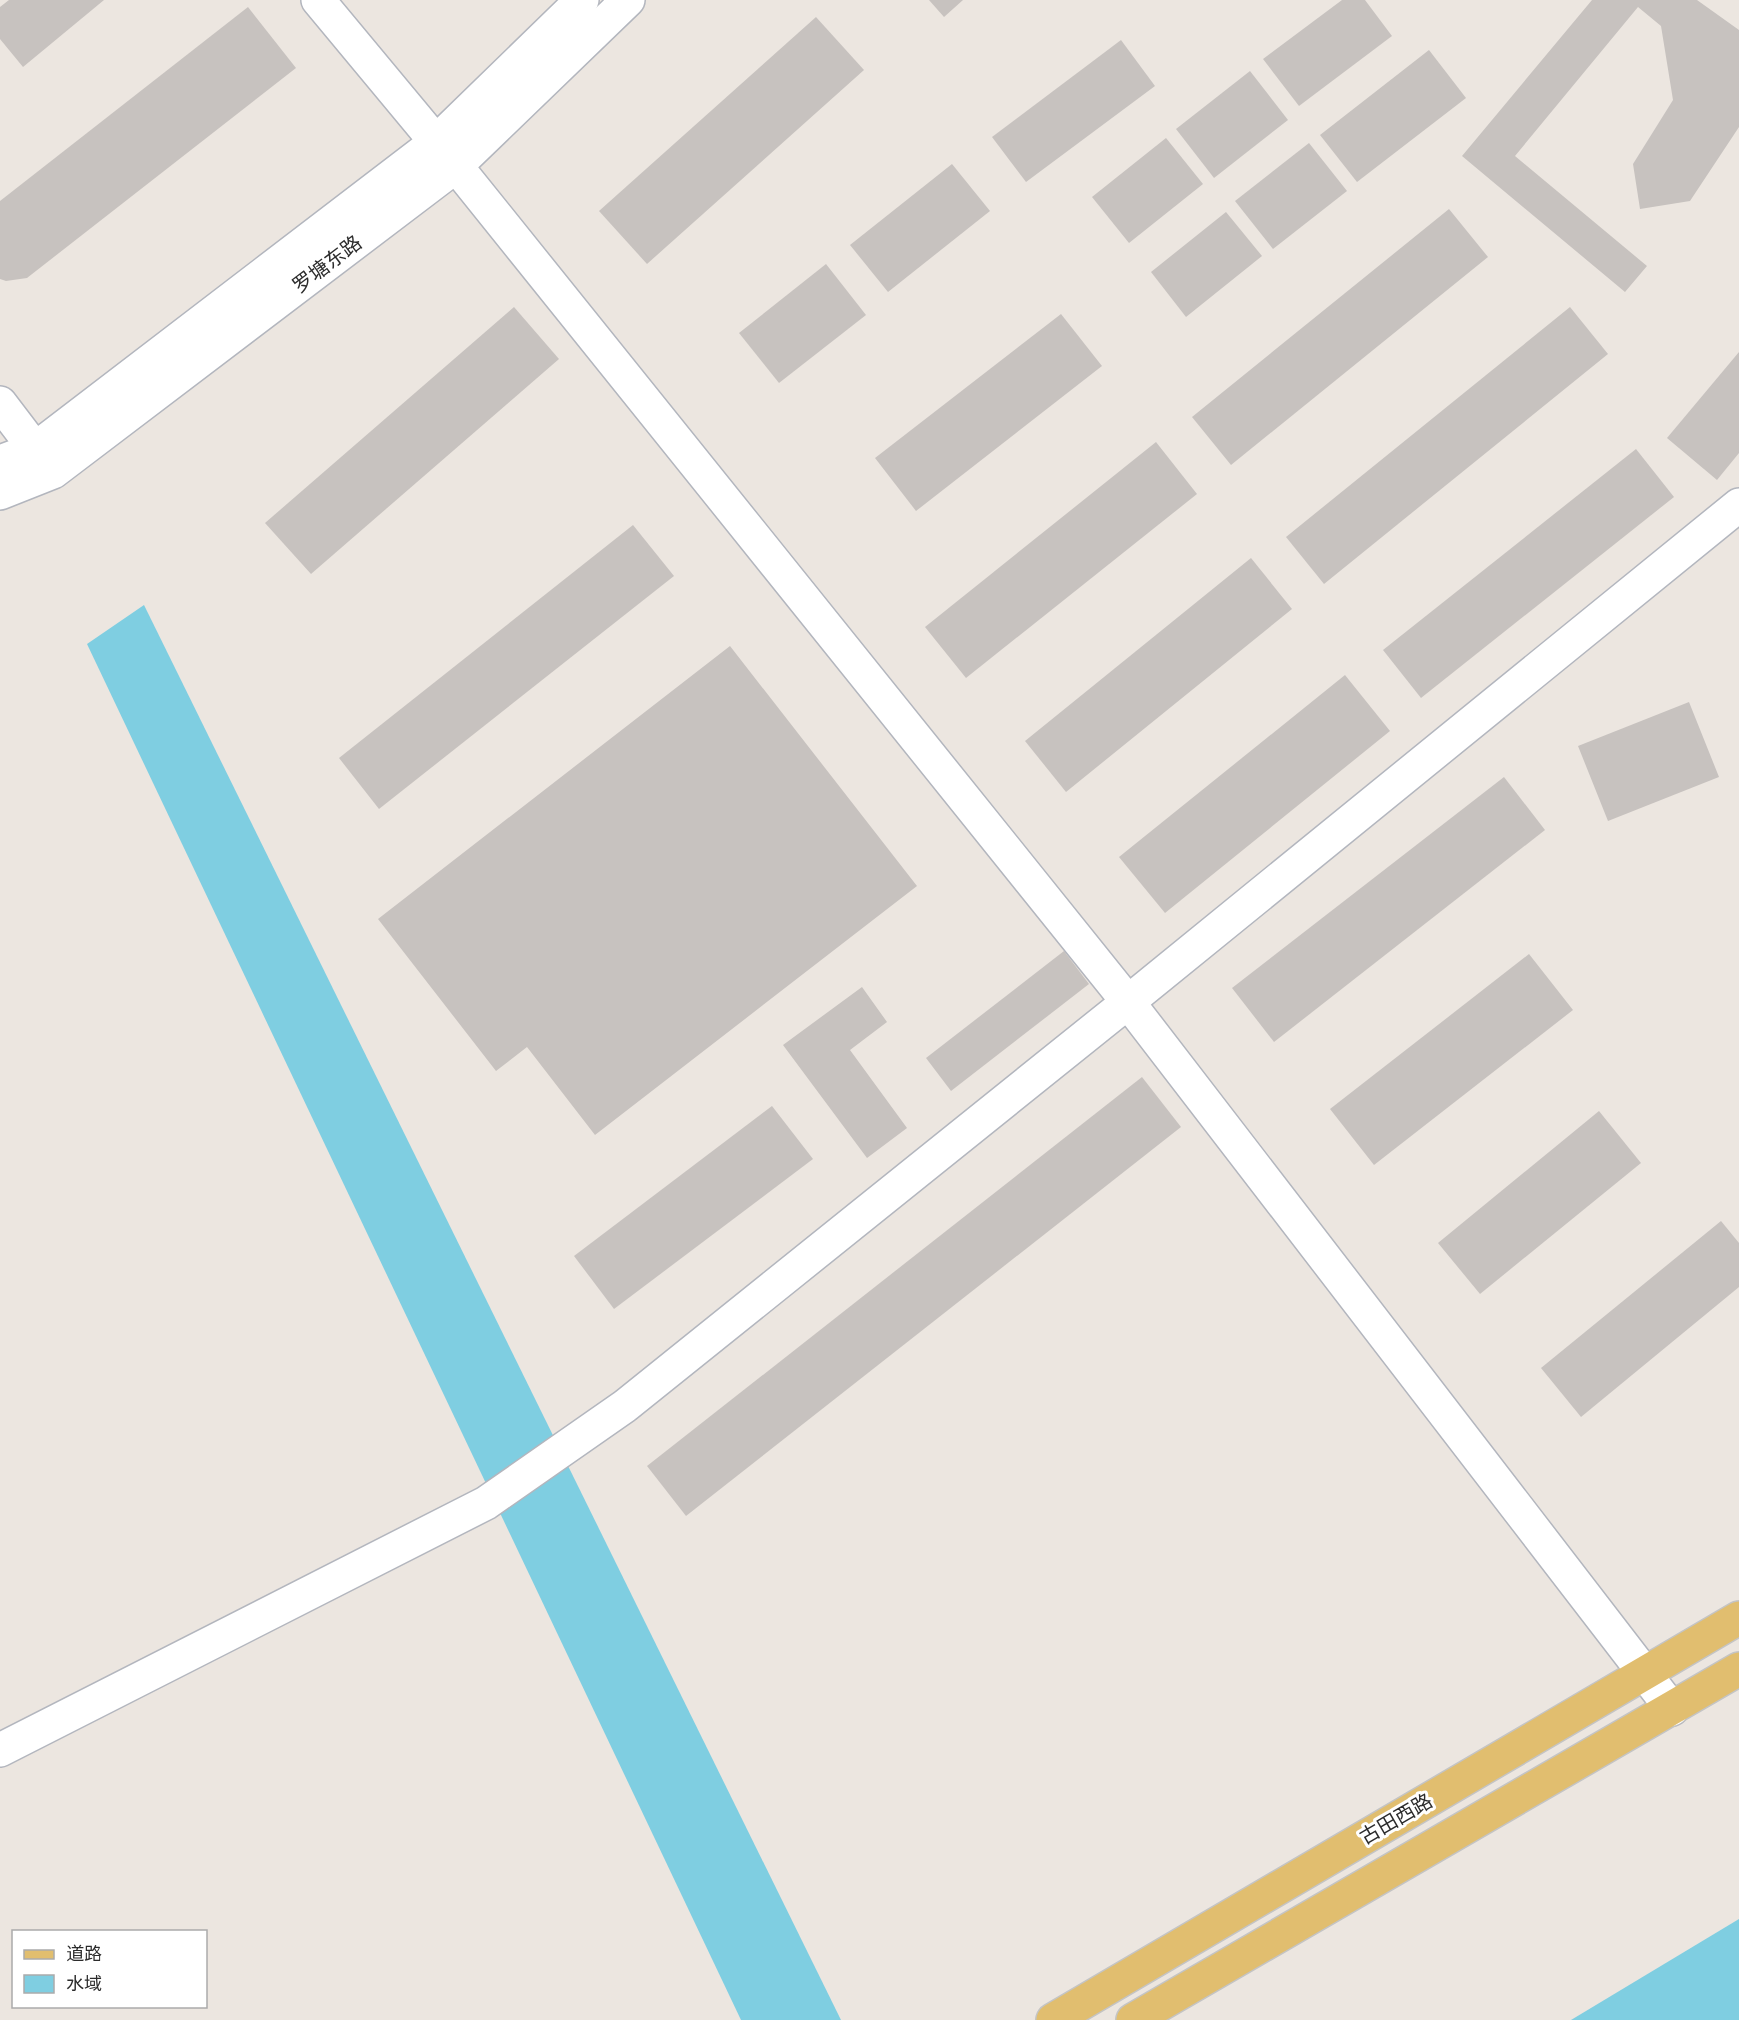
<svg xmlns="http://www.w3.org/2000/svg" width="1739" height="2020" viewBox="0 0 1739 2020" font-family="'Noto Sans','Noto Sans SC',sans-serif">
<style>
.water{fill:#7fcee1}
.building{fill:#c7c2bf}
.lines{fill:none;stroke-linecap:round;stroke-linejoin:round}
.minor-casing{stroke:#b3b6be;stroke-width:36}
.major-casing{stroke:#c4c4c4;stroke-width:36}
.minor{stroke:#fff;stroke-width:33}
.major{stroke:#e1be6f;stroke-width:33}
.labels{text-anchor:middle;stroke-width:6;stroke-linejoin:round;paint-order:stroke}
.street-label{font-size:20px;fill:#2c2c2c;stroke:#fff}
</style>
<rect width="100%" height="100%" fill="#ece6e0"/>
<g class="water">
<path d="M144 605 841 2020H741L87 644Z"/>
<path d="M1739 1919V2020H1571Z"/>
</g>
<g class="building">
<path d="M9 0H104L23 67 0 39V7Z"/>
<path d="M929 0H963L944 17Z"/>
<path d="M1342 0H1365L1392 36 1299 106 1263 59Z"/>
<path d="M1592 0H1697L1739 30V127L1690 201 1640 209 1633 164 1673 100 1661 26 1638 7 1515 156 1647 266 1625 292 1462 156Z"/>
<path d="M248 7 296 68 27 278 6 281 0 279V201Z"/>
<path d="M816 17 864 70 647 264 599 211Z"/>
<path d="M1121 40 1155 86 1026 182 992 137Z"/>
<path d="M1429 50 1466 98 1357 182 1320 135Z"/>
<path d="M1250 71 1288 120 1214 178 1176 129Z"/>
<path d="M1166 138 1203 184 1129 243 1092 197Z"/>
<path d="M1309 143 1347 191 1273 249 1235 201Z"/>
<path d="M952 164 990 211 888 292 850 245Z"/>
<path d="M1449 209 1488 257 1231 465 1192 417Z"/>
<path d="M1226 212 1262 256 1186 317 1151 272Z"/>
<path d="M826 264 866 315 779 383 739 333Z"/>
<path d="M514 307 559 359 311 574 265 523Z"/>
<path d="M1570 307 1608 354 1324 584 1286 537Z"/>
<path d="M1061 314 1102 366 916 511 875 458Z"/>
<path d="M1739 352V453L1717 480 1667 438Z"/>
<path d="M1156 442 1197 494 966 678 925 627Z"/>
<path d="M1636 449 1674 497 1421 698 1383 650Z"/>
<path d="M633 525 674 576 379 809 339 758Z"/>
<path d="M1251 558 1292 609 1066 792 1025 741Z"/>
<path d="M730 646 917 886 595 1135 527 1047 496 1071 378 919Z"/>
<path d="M1345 675 1390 731 1165 913 1119 857Z"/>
<path d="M1689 702 1719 777 1608 821 1578 746Z"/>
<path d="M1504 777 1545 830 1274 1042 1232 988Z"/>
<path d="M1064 951 1089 984 951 1091 926 1058Z"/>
<path d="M1529 954 1573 1010 1374 1165 1330 1109Z"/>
<path d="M862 987 887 1022 850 1050 907 1128 867 1158 783 1045Z"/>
<path d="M1142 1077 1181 1127 686 1516 647 1466Z"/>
<path d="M772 1106 813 1159 614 1309 574 1256Z"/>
<path d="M1599 1111 1641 1163 1480 1294 1438 1243Z"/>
<path d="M1721 1221 1739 1243V1287L1581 1417 1541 1368Z"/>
</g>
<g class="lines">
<g class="minor-casing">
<g id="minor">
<path d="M318 0 456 166 1128 1002 1672 1709"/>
<path d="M0 403 48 466"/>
<path d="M0 462 35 449 436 142 582 0"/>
<path d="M0 493 53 472 456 166 628 0"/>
<path d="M0 1750 486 1503 625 1406 1128 1002 1739 505"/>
</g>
</g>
<g class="major-casing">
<g id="major">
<path d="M1053 2020 1739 1618"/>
<path d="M1133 2020 1739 1669"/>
</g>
</g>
<use href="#minor" class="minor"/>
<use href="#major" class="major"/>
</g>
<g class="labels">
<g class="street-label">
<text transform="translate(327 264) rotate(-37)" y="7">罗塘东路</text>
<text transform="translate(1396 1819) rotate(-30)" y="7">古田西路</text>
</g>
</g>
<rect x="12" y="1930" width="195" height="78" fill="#ffffff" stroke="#ababab" stroke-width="1.5"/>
<rect x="24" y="1950" width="30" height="9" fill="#e1be6f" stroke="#ababab" stroke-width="1.5"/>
<text x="66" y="1960" font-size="18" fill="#2c2c2c">道路</text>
<rect x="24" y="1975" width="30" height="18" fill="#7fcee1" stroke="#ababab" stroke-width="1.5"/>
<text x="66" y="1990" font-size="18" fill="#2c2c2c">水域</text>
</svg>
